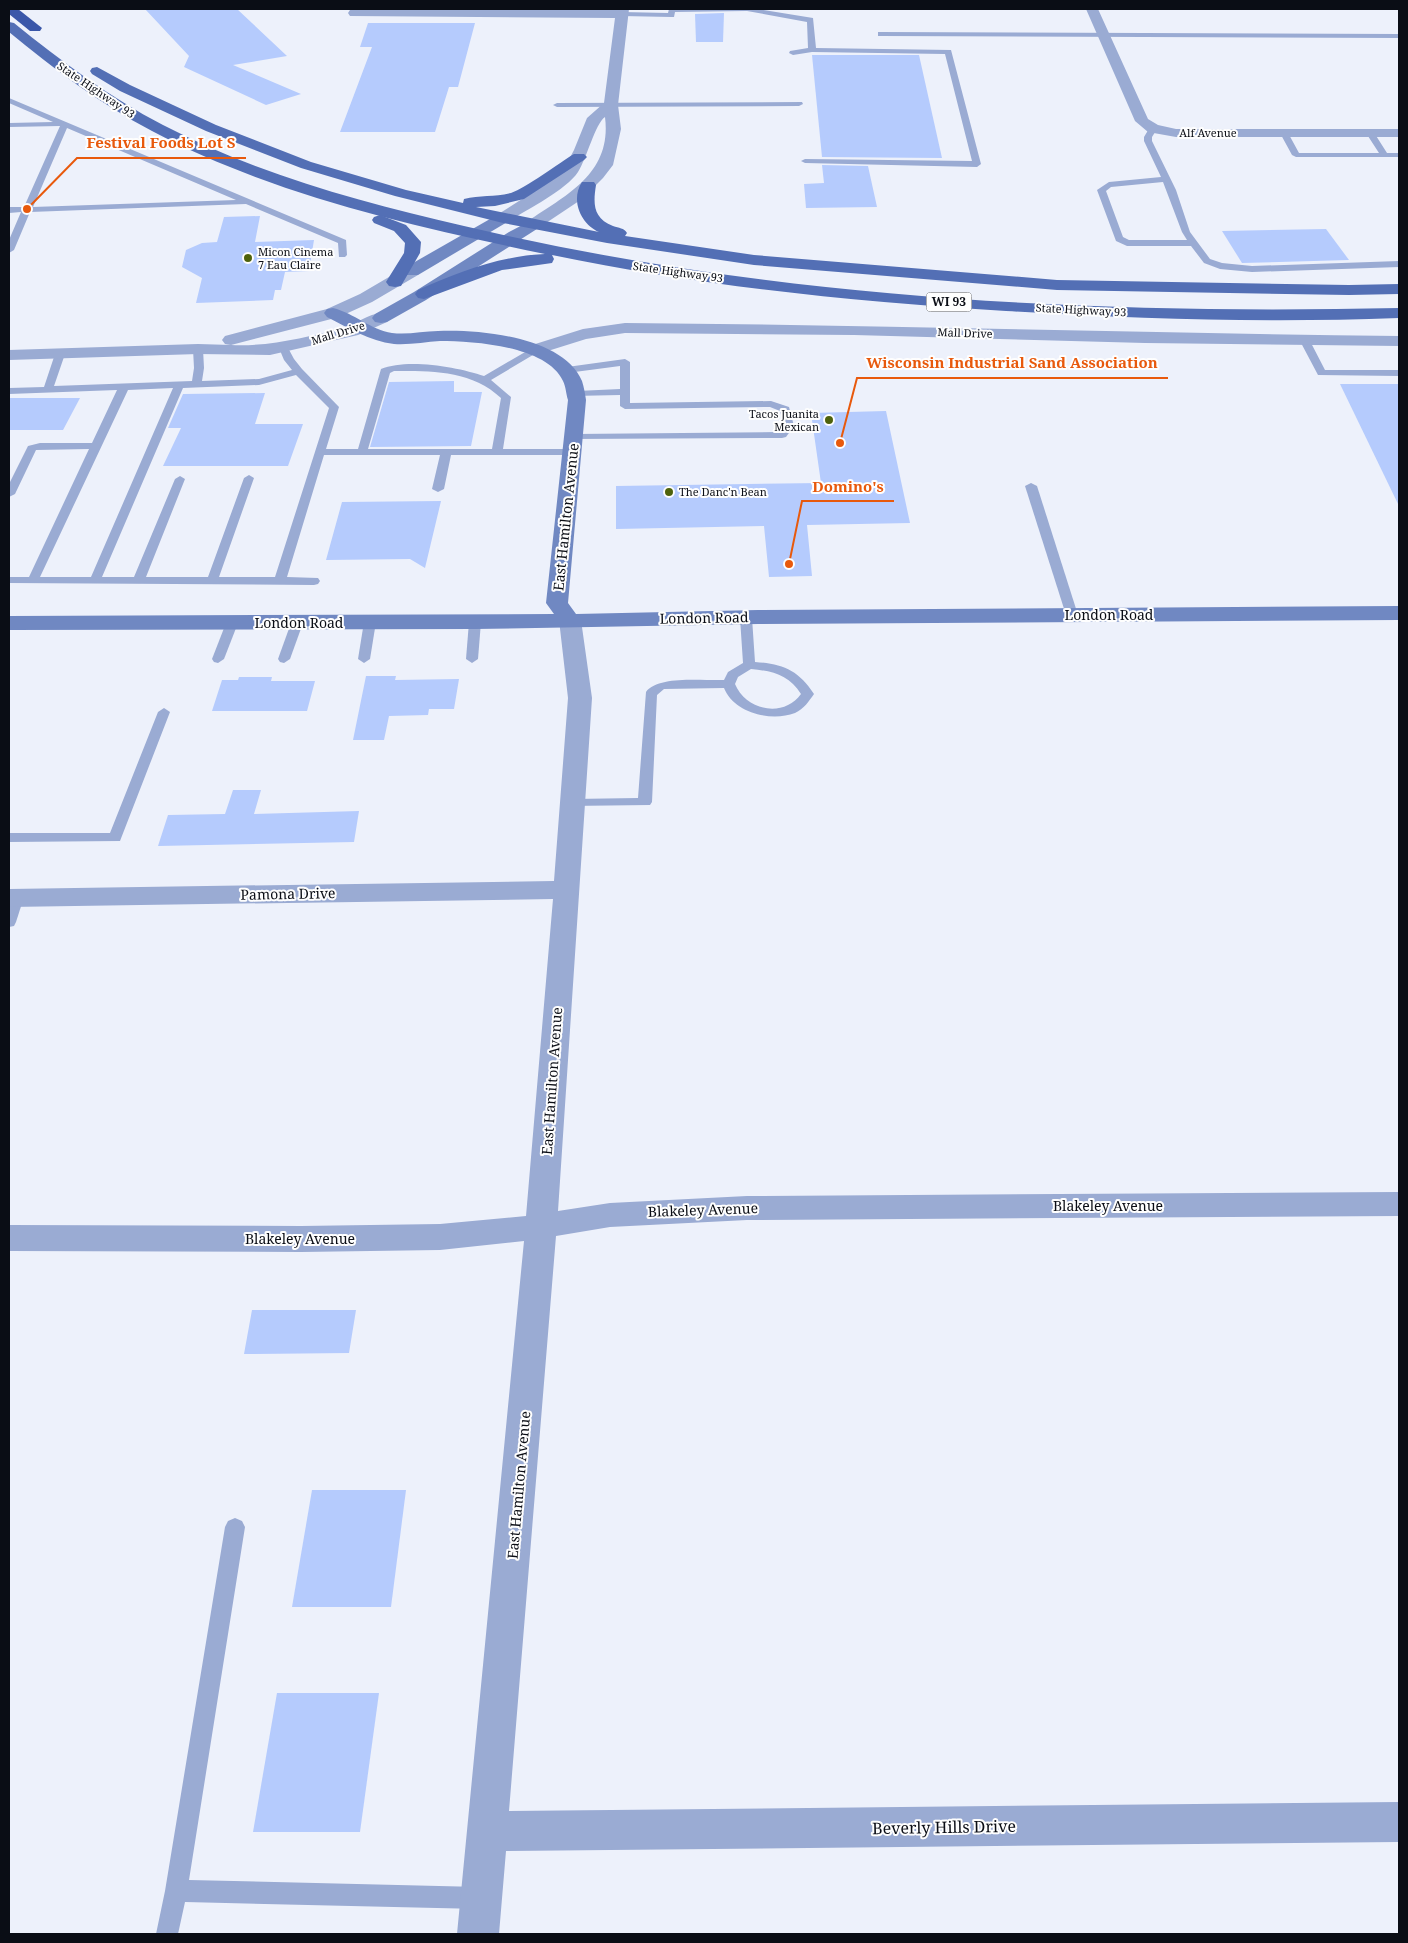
<svg xmlns="http://www.w3.org/2000/svg" width="1408" height="1943" viewBox="0 0 1408 1943" font-family="'Noto Serif',serif">
<style>
.building{fill:#b5cbfd}
.lines{fill:none;stroke-linecap:round;stroke-linejoin:round}
.lane{fill:#9aabd3;fill-rule:evenodd}
.street{fill:#9aabd3;fill-rule:evenodd}
.secondary{fill:#7088c2;fill-rule:evenodd}
.primary{fill:#536fb5;fill-rule:evenodd}
.highway{fill:#3a57a9;fill-rule:evenodd}
.poi-dot{fill:#4e620c;stroke:#fefefe;stroke-width:2}
.labels{text-anchor:middle;stroke-width:4;stroke-linejoin:round;paint-order:stroke}
.far-street-label{font-size:11px;fill:#0a0d15;stroke:#fefefe}
.far-poi-label{font-size:11px;fill:#0a0d15;stroke:#fefefe;text-anchor:start}
.shield{fill:#fefefe;stroke:#53555b;stroke-width:1}
.shield-label{font-size:12px;font-weight:bold;fill:#0a0d15}
.street-label{font-size:14px;fill:#0a0d15;stroke:#fefefe}
.near-street-label{font-size:16px;fill:#0a0d15;stroke:#fefefe}
.leader{fill:none;stroke:#e8590c;stroke-width:2}
.callout-dot{fill:#e8590c;stroke:#fefefe;stroke-width:2}
.callout-label{font-size:15px;text-anchor:middle;font-weight:bold;fill:#e8590c;stroke:#fefefe;stroke-width:4;stroke-linejoin:round;paint-order:stroke}
</style>
<rect width="100%" height="100%" fill="#edf1fb"/>
<g class="building">
<path d="M145 9H237L287 56 233 65 301 94 266 105 184 67 189 56Z"/>
<path d="M724 13 723 42H696L695 14Z"/>
<path d="M368 23H475L458 87H449L435 132H340L372 47H360Z"/>
<path d="M812 55H919L942 158 822 157Z"/>
<path d="M822 165 868 166 877 207 806 208 804 184 824 183Z"/>
<path d="M260 216 255 242 314 240 309 271 285 272 281 290H275L273 300 196 303 202 278 182 267 186 250 202 243 217 242 224 217Z"/>
<path d="M1326 229 1349 260 1242 263 1222 231Z"/>
<path d="M454 381V392H482L471 446 370 447 389 382Z"/>
<path d="M1340 384H1399V506Z"/>
<path d="M265 393 255 424H303L288 466H163L181 428H168L183 394Z"/>
<path d="M9 398H80L63 430H9Z"/>
<path d="M886 411 910 523 807 525 812 576 769 577 764 526 616 529V486L821 483 811 413Z"/>
<path d="M441 501 425 568 410 559 326 560 342 502Z"/>
<path d="M366 676H396L395 680 459 679 454 709H429L428 715 389 716 384 740H353Z"/>
<path d="M239 677H272L271 681H315L307 711H212L222 680H238Z"/>
<path d="M233 790H261L254 814 359 811 354 842 158 846 168 815 225 814Z"/>
<path d="M252 1310H356L349 1353 244 1354Z"/>
<path d="M312 1490H406L391 1607H292Z"/>
<path d="M277 1693H379L360 1832H253Z"/>
</g>
<g class="lines">
<g class="lane">
<path d="M669 9H758L813 18 816 48 951 50 981 164 977 167 805 163 801 161 805 159 972 161 945 54 812 52 793 55 789 53 790 51 808 48 807 22 747 11 675 12 674 17H671L622 16 618 14 622 12 668 13Z"/>
<path d="M878 32 1399 34V38L881 36H878Z"/>
<path d="M9 98 346 240 347 255 345 257H339L338 243 246 204 30 212 14 250 9 253V240L21 212 9 213V207H24L60 126 9 127V123L53 122 9 103ZM67 128 236 200 33 207Z"/>
<path d="M802 102 803 104 799 106 557 107 553 105 557 103Z"/>
<path d="M1150 127 1157 129 1152 137V141L1176 190 1190 232 1210 259 1222 263 1252 266 1399 261V267L1252 272 1220 269 1204 263 1191 246H1127L1116 241 1097 190 1109 182 1161 177 1144 141V137ZM1163 182 1182 232 1187 240H1129L1123 237 1106 191 1111 187Z"/>
<path d="M1281 131H1287L1299 153H1379L1366 133 1370 131H1373L1387 153H1399V157H1296L1292 155 1280 133Z"/>
<path d="M1305 338 1310 341 1325 370H1399V376L1318 375 1300 341Z"/>
<path d="M284 345 287 346 294 359 302 369 339 407 326 449H358L381 369C407 358 458 367 484 376L532 348H538V352L491 380 511 397 503 449H572L577 452 572 455H451L444 489 438 492 432 489 440 455H324L287 577 318 578 320 581 318 584 314 585 9 583V577H29L89 449 36 450 15 494 9 497V484L28 446 40 443H92L117 390 9 394V388L44 387 55 354 60 351 65 354 54 386 192 381 194 368 193 349 198 346 203 349 204 368 202 381 259 379 292 370 284 360 279 348ZM394 371C432 371 471 370 501 398L492 449H368L390 373ZM296 375 329 408 275 577H219L254 478 249 475 244 478 208 577H146L185 479 180 476 175 479 134 577H102L183 388 259 385ZM173 388 91 577H40L128 390Z"/>
<path d="M625 359 630 362V403L771 401 789 407 794 426 786 437 782 438 570 439 569 437 570 435 574 434 779 432 784 426 780 411 770 407 625 409 620 406V395L573 396 572 394 573 392 577 391 620 389V366L567 373 562 370 567 367Z"/>
<path d="M1031 483 1037 486 1078 615 1076 618 1072 619 1066 615 1025 486Z"/>
<path d="M746 614 752 618 755 662C783 664 798 670 814 694 809 701 804 709 795 713 771 722 734 713 724 688L664 689 657 695 652 802 650 805 568 806 566 803 568 800 573 799 638 798 646 692C658 675 704 681 724 680L728 672 743 663 740 618ZM751 669C773 671 789 675 801 694 784 718 746 711 735 684L738 677Z"/>
<path d="M370 618 376 622 370 659 364 663 358 659 364 622Z"/>
<path d="M475 618 481 622 478 659 472 663 466 659 469 622Z"/>
<path d="M232 619 238 623 224 659 218 663 214 662 212 659 226 623Z"/>
<path d="M297 619 303 623 290 659 284 663 280 662 278 659 291 623Z"/>
<path d="M164 708 170 712 120 841 9 842V833H110L158 712Z"/>
<path d="M17 892 22 894 24 897 16 922 14 926 9 927V900L12 894Z"/>
<path d="M235 1518 242 1521 245 1527 189 1880 480 1887 488 1890 491 1898 488 1906 480 1909 185 1902 178 1934H156L165 1891 225 1527 228 1521Z"/>
</g>
<g class="street">
<path d="M355 9H629L618 105 621 129 613 165 603 178 582 199 540 227H528L526 224 528 221C568 194 612 173 605 117 595 124 587 158 578 172 566 190 528 209 509 221H497L495 218 497 215 555 178 564 169 574 150 587 118 604 103 615 18 350 16 348 13 350 10Z"/>
<path d="M1086 9H1098L1148 119 1158 125 1176 129H1399V137H1176L1148 132 1135 121Z"/>
<path d="M412 266 418 267 420 271 418 275 372 302 339 317 231 345C269 347 307 337 343 328 358 324 372 310 387 314L390 318 387 322 358 335 270 355 198 354 9 360V350L198 344 231 345 225 344 222 340 225 336 327 309 360 294 406 267Z"/>
<path d="M625 323C883 325 1141 333 1399 336V346L1145 343 854 335 625 333 586 339 535 355 529 354 526 350 529 346 583 329Z"/>
<path d="M570 613 578 615 581 620 592 698 558 1211 610 1203 747 1196 1399 1192V1216L747 1220 610 1227 556 1236 509 1811 1399 1802V1842L506 1851 499 1934H457L524 1241 440 1250 301 1252 9 1251V1225L301 1226 440 1224 526 1216 553 899 9 907V889L554 881 568 698 559 620 562 615Z"/>
</g>
<g class="secondary">
<path d="M503 213 509 215 511 218 509 221 418 275H406L404 271 406 267 497 215Z"/>
<path d="M534 219 540 221 542 224 540 227 426 300 387 322 381 323 375 322 372 318 375 314 414 292 509 232Z"/>
<path d="M333 308C354 313 371 330 392 333 408 335 423 331 438 331 479 329 564 337 582 381 584 387 585 394 586 400L568 603 576 614 758 610 1399 606V620L758 624 475 629 9 630V616L554 614 546 603 568 400C566 394 566 387 563 381 547 346 474 341 440 341 425 342 410 345 394 344 369 341 349 328 327 317L324 313 327 309Z"/>
</g>
<g class="primary">
<path d="M9 22 14 23C61 61 109 97 163 125 257 174 361 202 464 226 769 298 1087 315 1399 308V318C1268 323 1137 319 1006 311 854 302 701 286 552 255L554 259 552 263 502 270 424 299 418 298 415 294 418 290C459 272 499 256 545 254 412 226 273 195 152 131 100 104 54 69 9 32Z"/>
<path d="M97 67 130 85 216 125 311 162 406 190 463 203 464 199C480 195 495 197 511 193 526 188 559 163 574 154H584L587 157 584 160 524 199 495 206 476 207 599 232C581 224 570 200 582 182H594L596 185C593 204 593 218 613 226 619 228 624 228 627 233L625 236 754 255 1057 280 1349 285 1399 284V294L1349 295 1057 290 754 265 607 243 503 223 395 196 301 168 206 131 120 91 92 74 90 71 92 68Z"/>
<path d="M380 215 406 225 421 242 420 253 401 286 395 287 389 286 386 282 404 253 405 243 394 231 374 223 372 220 374 217Z"/>
</g>
<path class="highway" d="M9 9H18L42 28 40 31H30L9 14Z"/>
</g>
<g class="poi-dot">
<circle cx="248" cy="258" r="5"/>
<circle cx="829" cy="420" r="5"/>
<circle cx="669" cy="492" r="5"/>
</g>
<g class="labels">
<g class="far-street-label">
<text transform="translate(96 90) rotate(34)" y="4">State Highway 93</text>
<text x="1208" y="137">Alf Avenue</text>
<text transform="translate(678 272) rotate(8)" y="4">State Highway 93</text>
<text transform="translate(1081 310) rotate(3)" y="4">State Highway 93</text>
<text transform="translate(338 333) rotate(-17)" y="4">Mall Drive</text>
<text transform="translate(965 333) rotate(2)" y="4">Mall Drive</text>
</g>
<g class="far-poi-label">
<text x="258" y="256">Micon Cinema<tspan x="258" dy="13">7 Eau Claire</tspan></text>
<text x="819" y="418" text-anchor="end">Tacos Juanita<tspan x="819" dy="13">Mexican</tspan></text>
<text x="679" y="496">The Danc'n Bean</text>
</g>
<rect class="shield" x="926.5" y="292.5" width="45" height="19" rx="4"/>
<g class="shield-label">
<text x="949" y="306">WI 93</text>
</g>
<g class="street-label">
<text transform="translate(566 517) rotate(-84)" y="5">East Hamilton Avenue</text>
<text x="1109" y="620">London Road</text>
<text transform="translate(704 618) rotate(-1)" y="5">London Road</text>
<text x="299" y="628">London Road</text>
<text transform="translate(288 894) rotate(-1)" y="5">Pamona Drive</text>
<text transform="translate(552 1081) rotate(-86)" y="5">East Hamilton Avenue</text>
<text x="1108" y="1211">Blakeley Avenue</text>
<text transform="translate(703 1210) rotate(-2)" y="5">Blakeley Avenue</text>
<text x="300" y="1244">Blakeley Avenue</text>
<text transform="translate(519 1485) rotate(-85)" y="5">East Hamilton Avenue</text>
</g>
<g class="near-street-label">
<text transform="translate(944 1827) rotate(-1)" y="6">Beverly Hills Drive</text>
</g>
</g>
<path class="leader" d="M27 209L77 158H246M840 443L857 378H1168M789 564L802 501H894"/>
<g class="callout-dot">
<circle cx="27" cy="209" r="5"/>
<circle cx="840" cy="443" r="5"/>
<circle cx="789" cy="564" r="5"/>
</g>
<g class="callout-label">
<text x="161" y="148">Festival Foods Lot S</text>
<text x="1012" y="368">Wisconsin Industrial Sand Association</text>
<text x="848" y="492">Domino's</text>
</g>
<rect width="1408" height="1943" fill="none" stroke="#0a0d15" stroke-width="20"/>
</svg>
